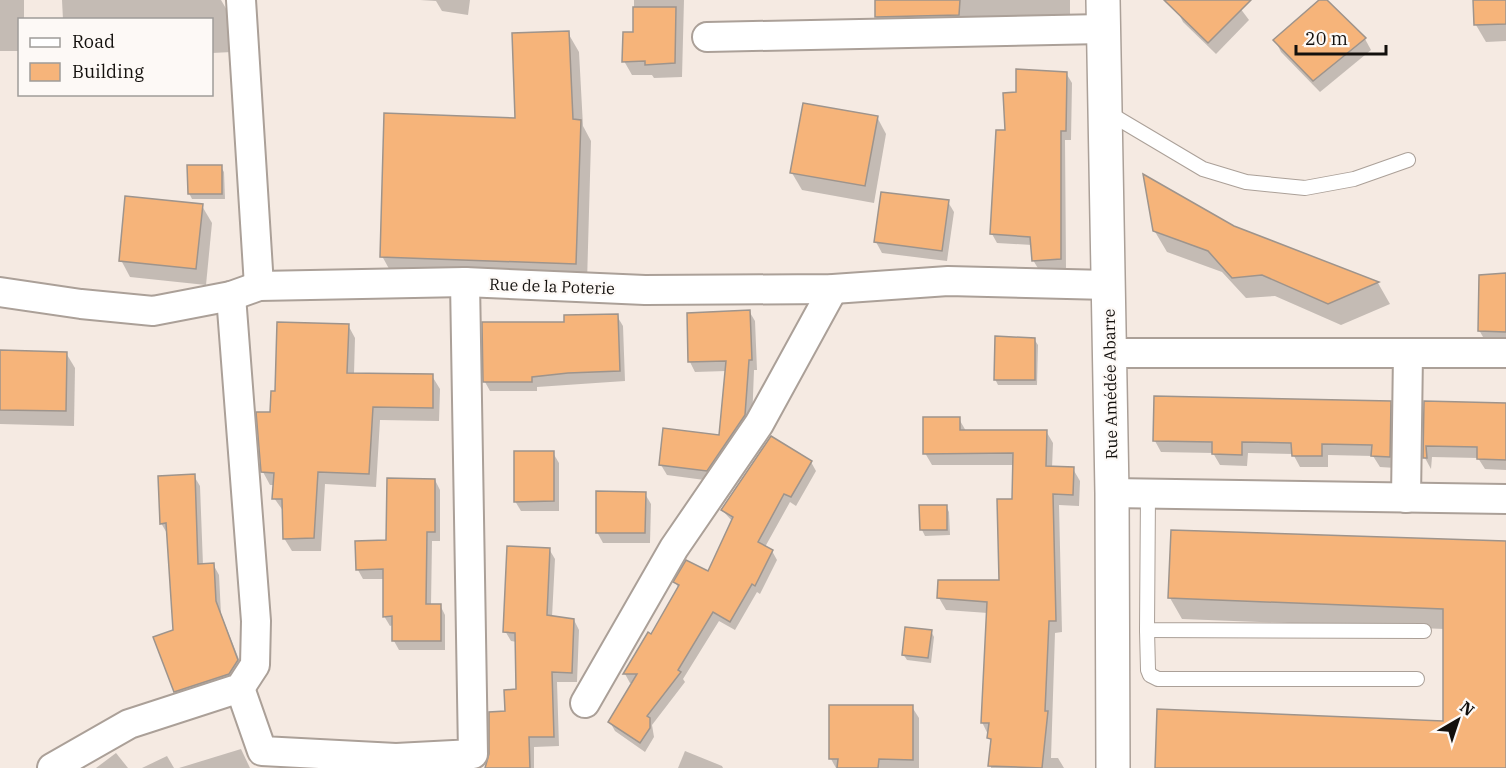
<svg xmlns="http://www.w3.org/2000/svg" width="1506" height="768" viewBox="0 0 1506 768" font-family="'IBM Plex Serif',serif">
<style>
.shadow{fill:#0003}
.building{fill:#f6b47a;stroke:#9e948c;stroke-width:1.5}
.lines{fill:none;stroke-linecap:round;stroke-linejoin:round}
.service-casing{stroke:#aba098;stroke-width:16}
.minor-casing{stroke:#aba098;stroke-width:32}
.tertiary-casing{stroke:#aba098;stroke-width:36}
.service{stroke:#fff;stroke-width:14}
.minor{stroke:#fff;stroke-width:28}
.tertiary{stroke:#fff;stroke-width:33}
.labels{text-anchor:middle;stroke-width:4.5;stroke-linejoin:round;paint-order:stroke}
.street-label{font-size:16px;fill:#13100d;stroke:#fdf9f6}
</style>
<rect width="100%" height="100%" fill="#f5eae2"/>
<g class="shadow">
<path d="M0 0H24V20H20V51H0Z"/>
<path d="M62 0H221L231 17 232 52 212 53V20H63Z"/>
<path d="M420 0H470L468 15 442 11 436 1Z"/>
<path d="M634 0H684L682 77 654 78 652 75H632L624 61 634 33Z"/>
<path d="M877 0H1070V26L1032 27 1025 15 966 18 884 30 876 17Z"/>
<path d="M1187 0H1234L1249 20 1216 54 1183 22 1177 10Z"/>
<path d="M1321 0H1325L1365 39 1371 50 1320 92 1281 52 1275 40Z"/>
<path d="M1475 0H1506V41L1486 42 1476 25Z"/>
<path d="M568 33 579 52 583 126 591 141 587 283 393 276 382 256 516 119Z"/>
<path d="M1066 73 1072 83 1071 140H1065L1066 268 1039 270 1033 260 1032 245 997 243 992 234 1006 132 1017 93Z"/>
<path d="M877 117 886 134 874 203 802 190 792 173Z"/>
<path d="M221 167 224 172 225 199H192L189 193Z"/>
<path d="M948 202 954 212 947 261 882 253 876 242Z"/>
<path d="M202 206 212 223 206 285 130 277 121 260Z"/>
<path d="M1234 227 1378 283 1390 304 1341 325 1275 296 1246 298 1222 272 1167 252 1154 230Z"/>
<path d="M1506 288V342H1486L1479 330Z"/>
<path d="M749 311 755 321 757 370H754L752 422 712 481 667 475 661 465 721 437 726 371 695 372 690 362Z"/>
<path d="M617 316 623 326 625 381 537 387V391H490L485 382 565 324Z"/>
<path d="M348 325 355 338 354 374 432 376 440 389 439 421 380 420 376 487 325 484 321 551H292L284 538V512L274 498V485H270L263 472 277 393Z"/>
<path d="M1034 339 1038 345 1037 385H998L995 379Z"/>
<path d="M0 351 66 353 75 368 74 426 0 424Z"/>
<path d="M1390 402 1397 414 1396 468 1380 467 1373 456 1328 455V467H1300L1293 454 1248 453 1247 466 1220 465 1213 453 1161 452 1155 441Z"/>
<path d="M1425 402 1506 404V470L1485 469 1478 458 1432 457 1431 469 1425 458Z"/>
<path d="M959 419 966 431H1046L1053 443 1052 468 1073 469 1080 481 1079 506 1059 505 1062 632 1055 633 1051 758H1058L1064 768H991L992 743 982 722 988 613 946 610 939 598 1000 582 1014 501 1015 465H932L925 453Z"/>
<path d="M553 453 559 463V511H521L515 501Z"/>
<path d="M811 462 816 471 796 506 790 502 765 547 772 551 777 560 760 594 757 592 735 630 719 621 683 679 685 682 652 725 654 737 645 752 615 731 610 722 634 683H630L625 674 652 636 679 589 675 582 709 573 733 522 722 510Z"/>
<path d="M194 476 200 486 203 565 213 564 219 575 221 614 244 672 182 702 176 691 168 535 161 523Z"/>
<path d="M435 480 440 490V541H432L431 605H440L445 615V650H399L394 641 393 625 390 626 384 616V579H363L358 570 388 541Z"/>
<path d="M645 494 651 504 650 543H603L597 532Z"/>
<path d="M946 506 949 512 950 535 925 536 922 530 921 507Z"/>
<path d="M1506 542V768H1156L1445 723V629L1182 619 1170 598Z"/>
<path d="M549 549 555 559 552 617 574 620 579 630 577 682H557L559 746 534 747V768H487L506 713 518 691 517 642 511 641 505 631Z"/>
<path d="M931 631 934 637 931 663 907 660 903 654Z"/>
<path d="M912 707 919 718V768H836L831 759Z"/>
<path d="M241 749 250 768H179Z"/>
<path d="M685 751 722 766 723 768H678Z"/>
<path d="M116 753 128 768H96Z"/>
<path d="M167 756 174 768H142Z"/>
</g>
<g class="building">
<path d="M875 0H960L959 15 875 17Z"/>
<path d="M1164 0H1251L1208 43Z"/>
<path d="M1319 0H1327L1366 38 1313 81 1273 40Z"/>
<path d="M1473 0H1506V24L1474 25Z"/>
<path d="M633 7H676L675 63 645 65V61L622 62 623 32H633Z"/>
<path d="M569 31 573 119 581 120 576 264 380 257 384 113 515 118 512 33Z"/>
<path d="M1016 69 1067 72 1066 131H1061V259L1032 261 1030 237 990 234 996 130H1005L1003 93 1016 92Z"/>
<path d="M803 103 878 116 865 186 790 173Z"/>
<path d="M187 165H222V194H188Z"/>
<path d="M1143 174 1234 226 1379 282 1328 304 1262 275 1232 278 1208 251 1153 231Z"/>
<path d="M881 192 949 200 942 251 874 242Z"/>
<path d="M125 196 203 204 196 269 119 261Z"/>
<path d="M1506 273V332L1478 331 1479 275Z"/>
<path d="M750 310 752 360H749L745 415 707 471 659 465 663 428 719 435 726 361 688 362 687 313Z"/>
<path d="M618 314 620 371 568 373 532 377V382H483L482 322H564V315Z"/>
<path d="M277 322 349 324 347 373 433 374V408L373 407 369 474 318 472 314 538 283 539 282 499H272L274 473 261 472 256 412H270L271 391H275Z"/>
<path d="M995 336 1035 338V380H994Z"/>
<path d="M0 350 67 352 66 411 0 410Z"/>
<path d="M1154 396 1391 401 1390 457 1371 456 1372 445 1322 444V456H1292L1291 443 1242 442V455L1212 454V442L1153 441Z"/>
<path d="M1424 401 1506 403V460L1477 459V447L1426 446 1427 458H1423Z"/>
<path d="M923 417H960V430H1047L1046 466 1074 467 1073 495 1053 494 1056 621H1049L1045 711H1048L1042 768 988 766 991 739 987 738 989 723H981L987 602 937 598 938 580H999L997 499H1012L1013 453 923 454Z"/>
<path d="M771 436 812 461 791 497 784 494 758 542 773 550 755 586 752 584 730 622 713 612 678 670 681 672 647 716 650 718V728L640 743 608 722 637 674H623L648 632 651 634 679 585 673 582 686 560 708 571 733 517 721 510Z"/>
<path d="M514 451H554V501L514 502Z"/>
<path d="M195 474 198 564 214 563 216 601 238 660 229 674 174 692 153 637 173 630 166 523 160 524 158 476Z"/>
<path d="M387 478 435 479V532H427L426 604H441V641H392V616L383 617V569L356 570 355 541 386 540Z"/>
<path d="M596 491 646 492 645 533H596Z"/>
<path d="M919 505H947V530H920Z"/>
<path d="M1171 530 1506 541V768H1155L1157 709 1443 721V609L1168 598Z"/>
<path d="M507 546 550 548 547 615 574 619 572 673 552 672 554 737H529L530 768H485L489 754V712L505 711 504 690 516 689 515 633 503 632Z"/>
<path d="M905 627 932 630 928 658 902 655Z"/>
<path d="M829 705H913V760L879 759 878 768H837L838 759H829Z"/>
</g>
<g class="lines">
<g class="service-casing">
<g id="service">
<path d="M1107 112 1203 169 1246 182 1305 188 1354 179 1408 160"/>
<path d="M1148 493 1147 630 1424 631"/>
<path d="M1147 630 1148 670 1150 675 1158 679H1417"/>
</g>
</g>
<g class="minor-casing">
<g id="minor">
<path d="M241 0 259 286"/>
<path d="M707 37 1103 29"/>
<path d="M0 292 81 304 153 311 231 296 259 286 465 282 645 290 833 289 948 281 1108 285"/>
<path d="M1108 353H1506"/>
<path d="M1112 493 1506 499"/>
<path d="M1406 498 1408 353"/>
<path d="M240 688 262 751 396 758 473 754 465 282"/>
<path d="M585 703 674 548 759 424 833 289"/>
<path d="M52 768 129 724 240 688 255 665 256 621 231 296"/>
</g>
</g>
<g class="tertiary-casing">
<path id="tertiary" d="M1103 0 1112 493 1113 768"/>
</g>
<use href="#service" class="service"/>
<use href="#minor" class="minor"/>
<use href="#tertiary" class="tertiary"/>
</g>
<g class="labels">
<g class="street-label">
<text transform="translate(552 286) rotate(2)" y="6">Rue de la Poterie</text>
<text transform="translate(1110 384) rotate(-91)" y="6">Rue Amédée Abarre</text>
</g>
</g>
<rect x="18" y="18" width="195" height="78" fill="#fdf9f6" stroke="#9f9c99" stroke-width="1.5"/>
<rect x="30" y="38" width="30" height="9" fill="#ffffff" stroke="#9f9c99" stroke-width="1.5"/>
<text x="72" y="48" font-size="18" fill="#13100d">Road</text>
<rect x="30" y="63" width="30" height="18" fill="#f6b47a" stroke="#9f9c99" stroke-width="1.5"/>
<text x="72" y="78" font-size="18" fill="#13100d">Building</text>
<g transform="translate(1458 720) rotate(39)" stroke="#fdf9f6" stroke-width="4.5" paint-order="stroke">
<path d="M0-4.5L10 22L0 15L-10 22Z" fill="#13100d"/>
<text y="-9" font-size="16" font-weight="bold" text-anchor="middle" fill="#13100d">N</text>
</g>
<path d="M1296 45v9h90v-9" fill="none" stroke="#13100d" stroke-width="3"/>
<text x="1305" y="45" font-size="18" fill="#13100d" stroke="#fdf9f6" stroke-width="4.5" paint-order="stroke">20 m</text>
</svg>
